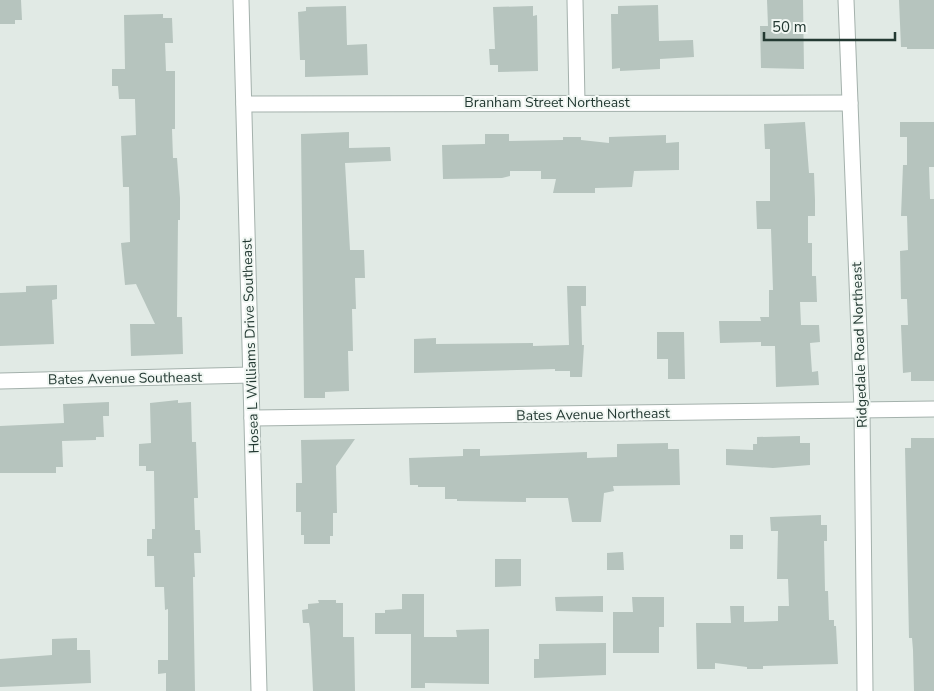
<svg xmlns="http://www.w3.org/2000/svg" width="934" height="691" viewBox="0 0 934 691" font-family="'Nunito Sans',sans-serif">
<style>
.building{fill:#b6c4be}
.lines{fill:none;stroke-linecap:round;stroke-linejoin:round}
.minor-casing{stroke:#a4b1ac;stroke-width:17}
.minor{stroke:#fff;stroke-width:15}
.labels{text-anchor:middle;stroke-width:4;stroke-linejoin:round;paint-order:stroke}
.street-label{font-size:14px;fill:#233932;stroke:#f1f7f3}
</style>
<rect width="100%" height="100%" fill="#e1eae5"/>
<g class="building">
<path d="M0 0H21L22 20H15V24H0Z"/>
<path d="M767 0H803L804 69 761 68 760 26H768Z"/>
<path d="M899 0H934V49H907V47H901Z"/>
<path d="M658 5 659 41 693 40 694 57 660 59V69L620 71V68L612 69 611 14H618V6Z"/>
<path d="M346 6 347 45 367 44 368 75 305 77V60H300L298 12 306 11V7Z"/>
<path d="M533 6V16L537 15 538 71 498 72V65H490L489 49H495L493 7Z"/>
<path d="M163 14V18H172L173 43H165L166 71H175V129H172L173 158H177L180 198V220H178L177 317H182L183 354 131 356 130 324H155L136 284 125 285 121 243 130 242 129 187H123L121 136 136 135 135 99H119L118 86H112V69H125L124 15Z"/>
<path d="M805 122 809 173H814L815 200V216H808V243H812V276H816L817 302H800L801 325H819L820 342 810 343 812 372 818 371 819 385 776 387 775 346H761V342L720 343 719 321H761L760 317H769V290H773L771 229H757L756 201H770V149H765L764 124Z"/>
<path d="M900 122H934V167H929L930 199H934V381H911V372L903 373 901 325H908L907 299H901L900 251 908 250 907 216H901L903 165H907V137H900Z"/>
<path d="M349 132V148L390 147 391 161 345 163 350 250H364L365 278H355L356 309H352L353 351H348L349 391 325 392V398H304L301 134Z"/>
<path d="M485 134H509V141L563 140V137H581V140L609 143V137L666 135V143L679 142V170L634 171 632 187 595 188V193H553L556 179H541V171H510V176L502 178 443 179 442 145 485 144Z"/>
<path d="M57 285V299L52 300 54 344 0 346V293L26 292V286Z"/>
<path d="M567 286H586V306H581L582 345H584L582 377H570V371H555V369L414 373V339L436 338V344L533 343V346L569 345Z"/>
<path d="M657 332H684L685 379H668V359H657Z"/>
<path d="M178 400V403L191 402 192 442H196L198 498H194L195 530H200L201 553H194L195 577H193L195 691H166V673L158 674V660H168V609L165 610 164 587H155L154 556H147V539H152V529H155L154 471H146V466H139V444L151 443 150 403Z"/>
<path d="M109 402V416H103L104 437H96V440L62 441 63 467H56V473H0V426L64 423 63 404Z"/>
<path d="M800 436V443H810V465L773 468 726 465V449L753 450V444H757V437Z"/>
<path d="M911 438H934V691H914L913 650 912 638H909L905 448H911Z"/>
<path d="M355 439 336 466 337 513H333V536H330V544H304V535H301V512H296V483H302V481L301 440Z"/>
<path d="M668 443V449H679L680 485 613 486 614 491 604 493 601 522H572L568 498H526V502L457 501V499H445V487H418V485H410L409 458 463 456V449H480V456L587 452V458L617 457V444Z"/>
<path d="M821 515V525H827V541H824L825 591H828L829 620H834V626H836L838 664 763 666V669H747V667L715 663V669H697L696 623H731L730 606H744V622L778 621V606H789L788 579H777L778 531H771L770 517Z"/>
<rect x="730" y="535" width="13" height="14"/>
<path d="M623 552 624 570H607V553Z"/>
<path d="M495 559H521V586L495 587Z"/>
<path d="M402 594H424V637H457L456 630 489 629V684L425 683V688H411V634H375V613H385V610L402 609Z"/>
<path d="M603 596V612L556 611 555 597Z"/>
<path d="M632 597H664V627H659V653H613V612H633Z"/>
<path d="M318 600H336V603H343V637H354L355 691H313L310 629 309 623H303L302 610 308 609V604L319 603Z"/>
<path d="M77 638V650H90L91 683 0 687V659L52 655V639Z"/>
<path d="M606 643V675L534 678V659H539V644Z"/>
</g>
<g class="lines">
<g class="minor-casing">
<g id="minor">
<path d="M241 0 259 691"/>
<path d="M575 0 577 102"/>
<path d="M846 0 862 410 865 691"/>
<path d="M244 104 850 103"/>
<path d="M0 381 251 375"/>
<path d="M252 418 934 409"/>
</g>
</g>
<use href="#minor" class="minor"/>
</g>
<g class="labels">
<g class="street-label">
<text x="547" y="107">Branham Street Northeast</text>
<text transform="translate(859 345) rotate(-92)" y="5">Ridgedale Road Northeast</text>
<text transform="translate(250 346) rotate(-92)" y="5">Hosea L Williams Drive Southeast</text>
<text transform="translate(125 378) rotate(-1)" y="5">Bates Avenue Southeast</text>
<text transform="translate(593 414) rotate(-1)" y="5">Bates Avenue Northeast</text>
</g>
</g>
<path d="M764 32v8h131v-8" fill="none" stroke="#233932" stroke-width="2.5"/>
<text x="772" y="32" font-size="15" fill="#233932" stroke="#f1f7f3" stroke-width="4" paint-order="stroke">50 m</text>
</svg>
